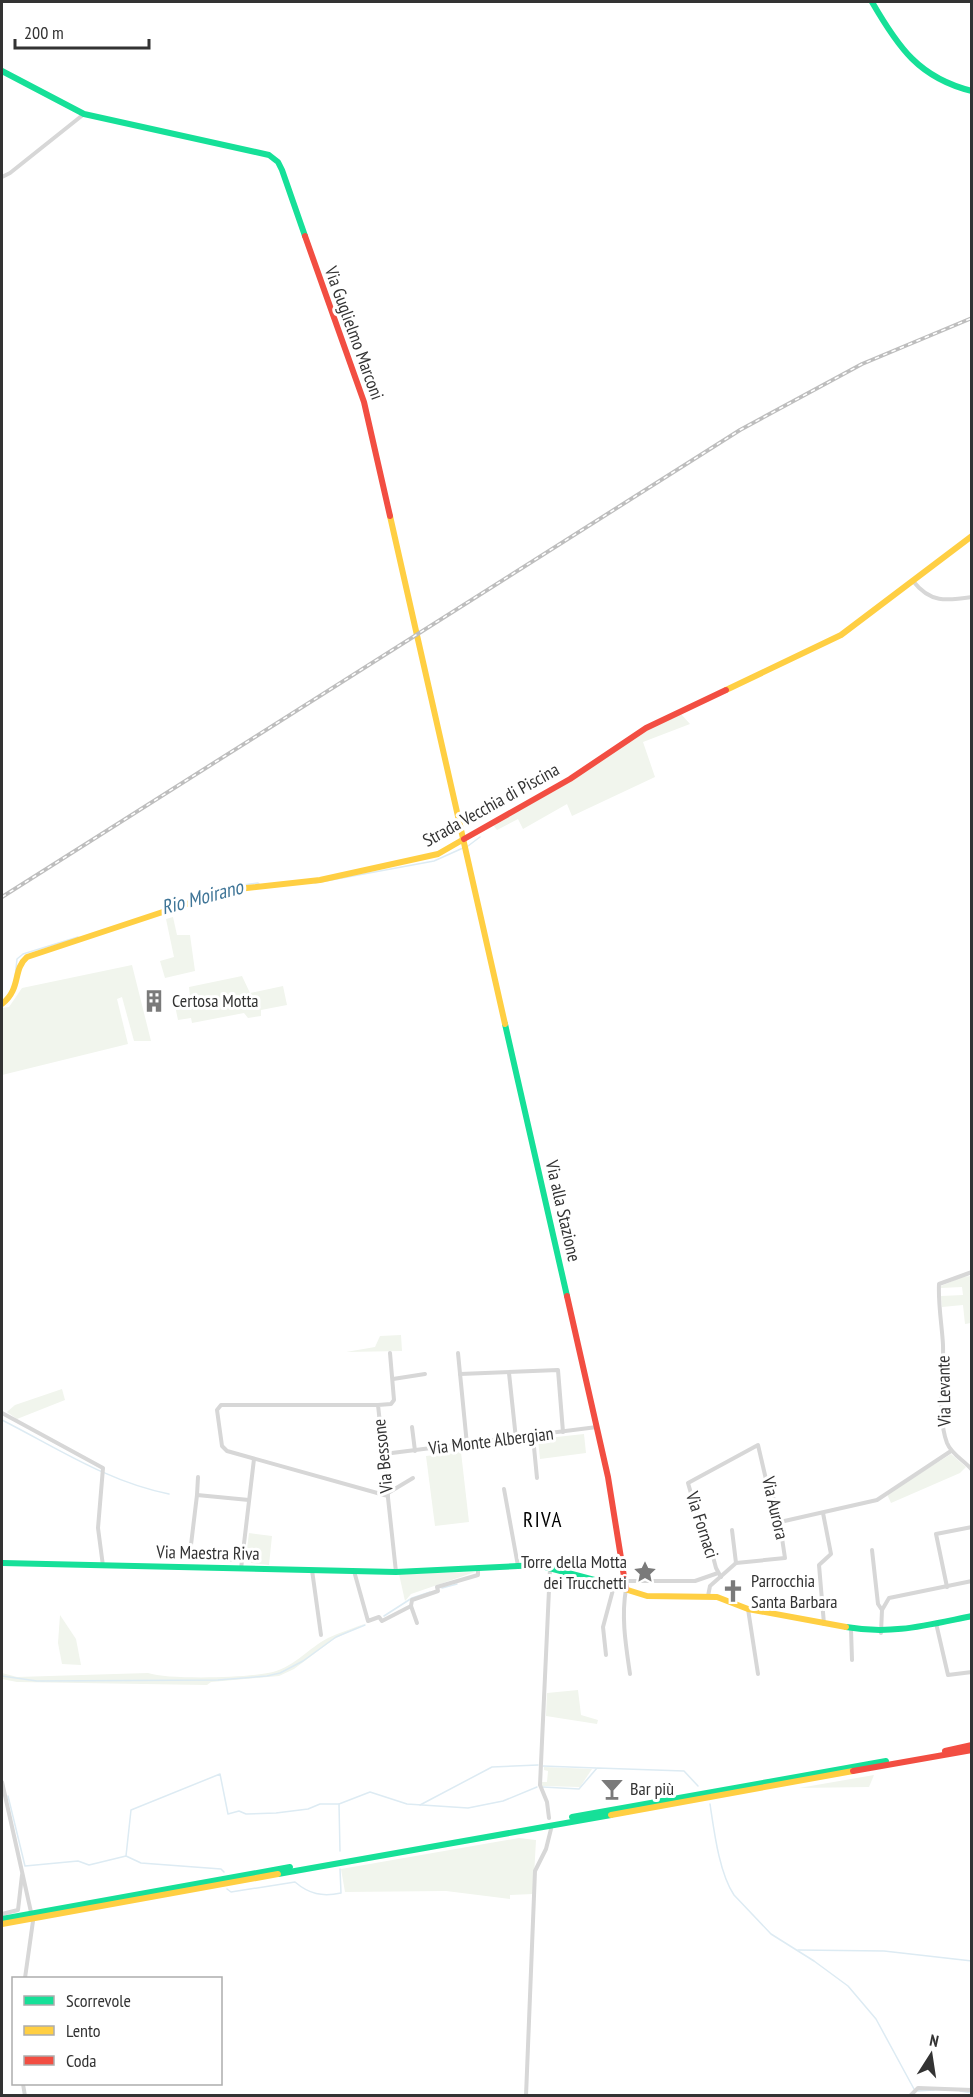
<svg xmlns="http://www.w3.org/2000/svg" width="973" height="2097" viewBox="0 0 973 2097" font-family="'PT Sans Narrow',sans-serif">
<style>
.green{fill:#f1f5ed}
.lines{fill:none;stroke-linecap:round;stroke-linejoin:round}
.stream{stroke:#ddebf3;stroke-width:1.5}
.street{stroke:#d7d7d7;stroke-width:4}
.fast{stroke:#16e098;stroke-width:6}
.slow{stroke:#ffcf43;stroke-width:6}
.jam{stroke:#f24e42;stroke-width:6}
.rail-casing{stroke:#bebebe;stroke-width:4}
.rail{stroke:#fff;stroke-width:1.5;stroke-dasharray:4.5;stroke-linecap:butt}
.labels{text-anchor:middle;stroke-width:6;stroke-linejoin:round;paint-order:stroke}
.street-label{font-size:18px;fill:#333;stroke:#fff}
.poi-label{font-size:18px;fill:#333;stroke:#fff;text-anchor:start}
.water-label{font-size:20px;font-style:italic;fill:#3f7597;stroke:#fff}
.quarter-label{font-size:21px;letter-spacing:1.5px;fill:#000;stroke:#fff}
</style>
<rect width="100%" height="100%" fill="#fff"/>
<g class="green">
<path d="M681 714 690 724 643 742 655 777 572 816 567 804 523 829 518 819 497 830 493 825 641 732Z"/>
<path d="M173 917 177 935H190L195 971 165 978 160 961 174 957 166 919Z"/>
<path d="M132 965 151 1041H134L122 997 117 999 128 1044 2 1075V1008L9 1007 22 988Z"/>
<path d="M242 976 250 993 283 986 287 1005 261 1010V1016L248 1018 244 1013 192 1023 191 1018 178 1020 174 1001 190 997 189 987Z"/>
<path d="M971 1276V1323L965 1324 963 1305 942 1307 941 1296 963 1295 962 1287 941 1288V1286L962 1277Z"/>
<path d="M401 1335 402 1351 346 1352 375 1347 380 1336Z"/>
<path d="M62 1389 65 1400 17 1419 7 1412 15 1405Z"/>
<path d="M584 1434 586 1453 540 1459 538 1439Z"/>
<path d="M461 1452 469 1522 435 1526 426 1456Z"/>
<path d="M951 1454 966 1467 960 1473 891 1503 887 1494Z"/>
<path d="M249 1533 272 1536 269 1565 251 1563 246 1557Z"/>
<path d="M475 1572 411 1594 405 1601 399 1574Z"/>
<path d="M60 1615 76 1639 81 1665 62 1664 58 1643Z"/>
<path d="M367 1623 334 1639 294 1669 279 1676 211 1682 207 1685 17 1682 2 1679V1673L17 1677 148 1673C169 1680 250 1678 273 1672 295 1666 309 1648 328 1638 341 1632 354 1628 367 1623Z"/>
<path d="M578 1690 581 1715 598 1720 597 1724 546 1716 547 1693Z"/>
<path d="M544 1767 592 1769 580 1787 542 1786V1782H547L548 1771 544 1770Z"/>
<path d="M874 1775 869 1787 799 1788Z"/>
<path d="M519 1838 536 1840 533 1894 510 1895V1899L446 1891 345 1892 341 1869Z"/>
</g>
<g class="lines">
<g class="stream">
<path d="M468 846 480 837"/>
<path d="M315 883 434 861 463 848"/>
<path d="M197 898 227 887 258 883 260 885"/>
<path d="M165 908 175 905"/>
<path d="M14 987 17 959 23 954 78 937"/>
<path d="M2 1420C57 1448 108 1482 169 1494"/>
<path d="M442 1588 457 1584"/>
<path d="M384 1616 412 1598 430 1592"/>
<path d="M2 1676 37 1681 218 1680 267 1676 280 1673 303 1661 336 1637 365 1625"/>
<path d="M543 1766 596 1768"/>
<path d="M543 1787 579 1789 597 1768 684 1771 698 1786"/>
<path d="M8 1796 25 1866 78 1861 89 1865 126 1856 141 1863 221 1869 224 1872"/>
<path d="M339 1804 340 1851"/>
<path d="M710 1804C714 1830 719 1873 734 1895L771 1934 814 1961 848 1986 876 2019 914 2089"/>
<path d="M420 1805 492 1767 538 1765"/>
<path d="M126 1856 131 1810 220 1774 228 1814 239 1811 246 1814 276 1813 308 1809 320 1804H339L370 1792 407 1804 468 1808 503 1801 537 1787"/>
<path d="M227 1889 231 1892 295 1882C309 1894 322 1897 341 1893L340 1869"/>
<path d="M798 1950 884 1951 972 1961"/>
<path d="M918 2091 934 2090"/>
<path d="M960 2091 972 2093"/>
</g>
<g class="street">
<path d="M2 177 10 173 84 114"/>
<path d="M913 581C930 603 946 601 972 597"/>
<path d="M972 1272 939 1284C938 1305 942 1325 943 1345 944 1374 937 1417 947 1443 952 1455 964 1460 972 1470"/>
<path d="M390 1353 394 1400 391 1404 378 1405 396 1572"/>
<path d="M458 1353 467 1445"/>
<path d="M509 1373 516 1439"/>
<path d="M460 1374 558 1370 563 1432"/>
<path d="M393 1379 425 1374"/>
<path d="M378 1405H221L217 1410 222 1446 227 1451 388 1496"/>
<path d="M2 1413 103 1468 98 1528 103 1566"/>
<path d="M412 1427 415 1451"/>
<path d="M533 1437 537 1478"/>
<path d="M384 1454 597 1427"/>
<path d="M504 1489 518 1566"/>
<path d="M388 1493 413 1478"/>
<path d="M197 1495 198 1477"/>
<path d="M823 1513 831 1554 819 1565 824 1624"/>
<path d="M780 1522 877 1500 951 1451"/>
<path d="M732 1530 736 1563"/>
<path d="M872 1550 878 1604 882 1610"/>
<path d="M242 1560 195 1558 190 1553 197 1495 249 1500"/>
<path d="M241 1569 254 1459"/>
<path d="M312 1570 321 1635"/>
<path d="M354 1571 368 1621 379 1617 382 1621 411 1606 412 1600 438 1591 437 1587 478 1575V1569"/>
<path d="M721 1577 716 1568 707 1534 697 1514 688 1483 758 1445 768 1488 777 1505 785 1558 736 1563"/>
<path d="M626 1581H695L718 1573"/>
<path d="M947 1587 936 1534 972 1527"/>
<path d="M626 1589C621 1618 626 1646 630 1674"/>
<path d="M708 1596 710 1586 736 1563"/>
<path d="M411 1606 417 1623"/>
<path d="M748 1609 758 1674"/>
<path d="M936 1623 948 1675 972 1672"/>
<path d="M851 1629 852 1660"/>
<path d="M881 1633 882 1610 889 1598 972 1581"/>
<path d="M606 1655 603 1627 614 1586"/>
<path d="M2 1782 33 1921 25 1978"/>
<path d="M549 1818 547 1802 540 1785 550 1568"/>
<path d="M2 1914 18 1910 22 1875"/>
<path d="M23 2084 25 2096"/>
<path d="M526 2096 535 1871 546 1849 551 1829"/>
<path d="M910 2096 918 2088 972 2090"/>
</g>
<g class="fast">
<path d="M872 2C898 47 919 78 972 91"/>
<path d="M2 71 84 114 269 155 278 162 282 170 305 236"/>
<path d="M505 1024 567 1296"/>
<path d="M2 1563 396 1572 538 1565 602 1582"/>
<path d="M846 1627C892 1635 927 1625 972 1616"/>
<path d="M572 1817 886 1761"/>
<path d="M278 1874 611 1815"/>
<path d="M2 1919 290 1867"/>
</g>
<g class="slow">
<path d="M390 516 505 1024"/>
<path d="M726 690 841 635 972 536"/>
<path d="M2 1004C22 988 12 970 27 957L229 890 320 880 438 854 464 839"/>
<path d="M602 1582 647 1596 717 1597 748 1609 846 1627"/>
<path d="M611 1815 853 1771"/>
<path d="M2 1924 278 1874"/>
</g>
<g class="jam">
<path d="M305 236 364 402 390 516"/>
<path d="M464 839 570 779 646 728 726 690"/>
<path d="M567 1296 608 1477 626 1589"/>
<path d="M945 1751 972 1745"/>
<path d="M853 1771 972 1750"/>
</g>
<g class="rail-casing">
<path id="rail" d="M2 897 740 430 862 364 972 318"/>
</g>
<use href="#rail" class="rail"/>
</g>
<defs>
<g id="building-bare" transform="scale(1.8)"><path d="M-4-6H4V6H1V3H-1V6H-4ZM-2.5-4.3h1.7v1.8h-1.7ZM.8-4.3h1.7v1.8H.8ZM-2.5-1h1.7V.8h-1.7ZM.8-1h1.7V.8H.8Z" fill="#7a7a7a" stroke="#fff" stroke-width="2.5" paint-order="stroke"/></g>
<g id="sight-bare" transform="scale(1.8)"><path d="M0-6L1.8-2.2L6-1.7L2.9 1.2L3.7 5.4L0 3.3L-3.7 5.4L-2.9 1.2L-6-1.7L-1.8-2.2Z" fill="#7a7a7a" stroke="#fff" stroke-width="2.5" paint-order="stroke"/></g>
<g id="church-bare" transform="scale(1.8)"><path d="M-1.2-6h2.4v3.5h3.3v2.4h-3.3V6h-2.4V-.1h-3.3v-2.4h3.3Z" fill="#7a7a7a" stroke="#fff" stroke-width="2.5" paint-order="stroke"/></g>
<g id="bar-bare" transform="scale(1.8)"><path d="M-6-5H6L.8 .8V4.5H3.5V6h-7V4.5H-.8V.8Z" fill="#7a7a7a" stroke="#fff" stroke-width="2.5" paint-order="stroke"/></g>
</defs>
<g fill-rule="evenodd">
<use href="#building-bare" x="154" y="1001"/>
<use href="#sight-bare" x="645" y="1572"/>
<use href="#church-bare" x="733" y="1591"/>
<use href="#bar-bare" x="612" y="1789"/>
</g>
<g class="labels">
<g class="street-label">
<text transform="translate(354 333) rotate(70)" y="6">Via Guglielmo Marconi</text>
<text transform="translate(491 805) rotate(-29)" y="6">Strada Vecchia di Piscina</text>
<text transform="translate(563 1211) rotate(77)" y="6">Via alla Stazione</text>
<text transform="translate(944 1391) rotate(-91)" y="6">Via Levante</text>
<text transform="translate(491 1441) rotate(-7)" y="6">Via Monte Albergian</text>
<text transform="translate(383 1456) rotate(-96)" y="6">Via Bessone</text>
<text transform="translate(775 1508) rotate(77)" y="6">Via Aurora</text>
<text transform="translate(702 1525) rotate(72)" y="6">Via Fornaci</text>
<text transform="translate(208 1553) rotate(1)" y="6">Via Maestra Riva</text>
</g>
<g class="poi-label">
<text x="172" y="1007">Certosa Motta</text>
<text x="627" y="1568" text-anchor="end">Torre della Motta<tspan x="627" dy="21">dei Trucchetti</tspan></text>
<text x="751" y="1587">Parrocchia<tspan x="751" dy="21">Santa Barbara</tspan></text>
<text x="630" y="1795">Bar più</text>
</g>
<g class="water-label">
<text transform="translate(202 897) rotate(-15)" y="7">Rio Moirano</text>
</g>
<g class="quarter-label">
<text x="543" y="1527">RIVA</text>
</g>
</g>
<rect width="973" height="2097" fill="none" stroke="#333333" stroke-width="6"/>
<rect x="12" y="1977" width="210" height="108" fill="#ffffff" stroke="#adadad" stroke-width="1.5"/>
<rect x="24" y="1996" width="30" height="9" fill="#16e098" stroke="#adadad" stroke-width="1.5"/>
<text x="66" y="2007" font-size="18" fill="#333333">Scorrevole</text>
<rect x="24" y="2026" width="30" height="9" fill="#ffcf43" stroke="#adadad" stroke-width="1.5"/>
<text x="66" y="2037" font-size="18" fill="#333333">Lento</text>
<rect x="24" y="2056" width="30" height="9" fill="#f24e42" stroke="#adadad" stroke-width="1.5"/>
<text x="66" y="2067" font-size="18" fill="#333333">Coda</text>
<g transform="translate(931 2055) rotate(12)" stroke="#ffffff" stroke-width="4.5" paint-order="stroke">
<path d="M0-4.5L10 22L0 15L-10 22Z" fill="#333333"/>
<text y="-9" font-size="16" font-weight="bold" text-anchor="middle" fill="#333333">N</text>
</g>
<path d="M15 39v9h134v-9" fill="none" stroke="#333333" stroke-width="3"/>
<text x="24" y="39" font-size="18" fill="#333333" stroke="#ffffff" stroke-width="4.5" paint-order="stroke">200 m</text>
</svg>
